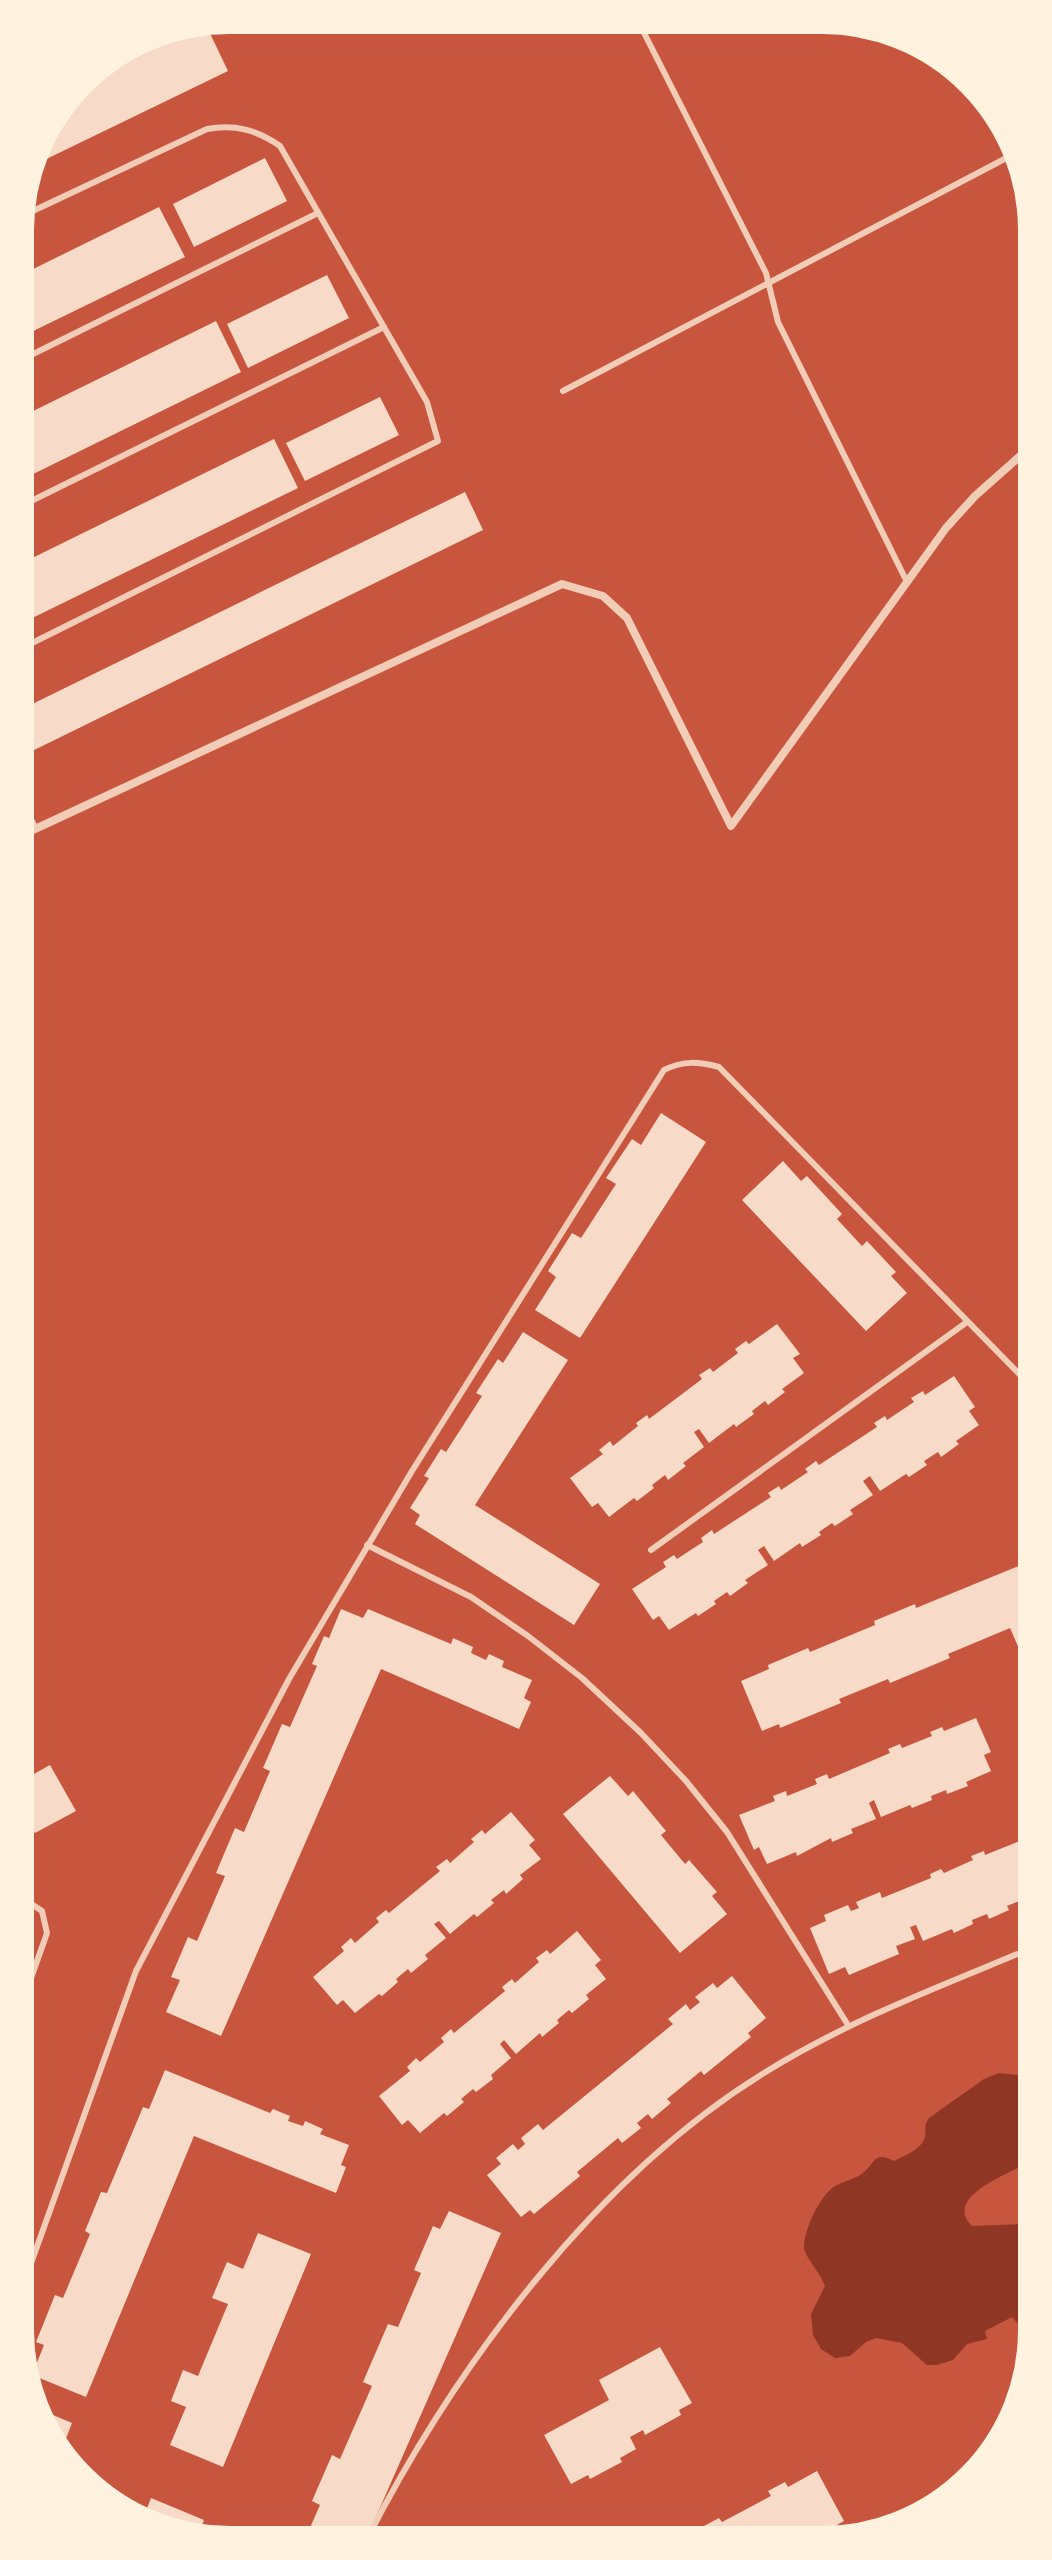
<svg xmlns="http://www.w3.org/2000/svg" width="1052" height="2560" viewBox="0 0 1052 2560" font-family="'IBM Plex Sans',sans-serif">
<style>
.water{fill:#8f3625}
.building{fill:#f7dbc8}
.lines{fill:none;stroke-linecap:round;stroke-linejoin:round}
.service{stroke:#f1ccb7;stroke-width:6}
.minor{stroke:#f1ccb7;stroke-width:8}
.rim{fill:none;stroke:#fff3e0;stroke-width:4}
</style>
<rect width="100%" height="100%" fill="#c8553d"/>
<path class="water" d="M999 2073 1019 2075 1033 2081V2160C1015 2172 941 2195 972 2226L1024 2224 1028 2227C1027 2262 1036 2294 1019 2325L1012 2317 985 2331 987 2339 967 2344 953 2360 937 2365H927L902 2343 876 2338 866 2342 850 2356 835 2358 821 2349 813 2335 811 2314 825 2286C820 2272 804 2256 804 2247 804 2230 820 2195 835 2186 844 2181 856 2179 864 2172 876 2162 874 2151 894 2161 905 2155 921 2150 925 2137 926 2128 924 2125 929 2118L984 2079Z"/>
<g class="building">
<path d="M205 23 228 71 32 166 40 136 80 84Z"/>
<path d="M265 158 287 201 194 247 173 204Z"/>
<path d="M159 207 185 257 19 338V276Z"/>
<path d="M327 275 349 318 248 368 227 324Z"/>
<path d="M216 321 241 372 19 481V418Z"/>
<path d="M380 397 399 435 305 481 286 443Z"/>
<path d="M274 439 298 488 20 624V564Z"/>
<path d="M465 492 483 530 24 755 20 748V710Z"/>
<path d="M661 1113 706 1142 580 1338 535 1310 556 1277 548 1271 572 1233 581 1238 616 1184 606 1178 632 1139 641 1145Z"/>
<path d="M783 1161 801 1181 807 1176 842 1214 837 1219 862 1246 867 1241 896 1272 891 1276 907 1293 866 1331 742 1200Z"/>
<path d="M777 1324 800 1354 793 1358 804 1373 782 1389 785 1392 768 1405 765 1401 752 1411 754 1414 736 1427 734 1424 709 1443 699 1429 694 1432 704 1447 683 1463 686 1466 668 1480 665 1475 652 1485 654 1488 637 1501 634 1498 609 1517 598 1503 592 1507 570 1478 603 1454 599 1450 610 1441 613 1446 638 1426 636 1423 647 1415 649 1419 702 1379 699 1375 710 1368 713 1372 738 1353 735 1349 746 1341 749 1344Z"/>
<path d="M523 1332 568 1360 475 1505 600 1584 574 1625 415 1524 420 1515 410 1508 429 1478 424 1476 441 1449 446 1452 482 1396 476 1393 498 1359 503 1363Z"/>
<path d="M954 1376 975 1407 969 1411 979 1425 956 1441 959 1444 941 1457 938 1452 924 1461 927 1465 909 1477 906 1474 880 1491 870 1476 863 1481 873 1495 850 1510 853 1514 835 1526 832 1523 819 1532 821 1535 802 1547 800 1543 774 1561 764 1546 758 1550 768 1565 745 1580 748 1583 730 1596 727 1592 714 1601 716 1604 698 1616 696 1613 669 1630 659 1616 653 1620 632 1589 666 1567 663 1562 674 1555 677 1559 703 1542 701 1538 712 1530 714 1534 771 1497 768 1493 779 1486 781 1490 808 1472 805 1469 816 1461 819 1465 877 1427 874 1423 885 1416 887 1420 914 1402 911 1398 923 1391 925 1395Z"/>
<path d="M1031 1561 1032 1679 1010 1628 948 1654 950 1658 890 1683 888 1679 839 1699 841 1703 780 1728 779 1724 762 1731 741 1681 769 1669 768 1665 808 1648 810 1652 875 1625 874 1621 915 1604 916 1608Z"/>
<path d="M341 1609 363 1618 368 1609 451 1644 453 1638 473 1647 471 1653 486 1660 489 1654 504 1661 502 1667 532 1680 524 1698 531 1702 519 1729 381 1669 221 2036 166 2012 180 1980 171 1977 188 1937 197 1941 225 1876 216 1873 235 1828 244 1832 270 1771 263 1768 282 1724 290 1727 317 1666 312 1664 324 1636 329 1638Z"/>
<path d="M976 1718 991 1752 984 1755 991 1771 966 1782 968 1786 947 1794 946 1790 931 1796 932 1800 912 1808 910 1805 881 1817 874 1800 869 1803 876 1819 851 1829 853 1833 832 1842 831 1838 797 1856 796 1852 767 1864 759 1847 754 1850 739 1815 775 1801 773 1796 786 1791 787 1796 817 1784 815 1779 827 1774 829 1779 890 1753 888 1749 900 1744 902 1748 932 1736 930 1732 942 1727 944 1731Z"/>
<path d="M50 1765 76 1811 35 1833 23 1813V1780Z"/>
<path d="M610 1776 628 1796 633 1791 666 1831 661 1835 685 1864 689 1860 717 1892 712 1896 727 1914 680 1953 563 1814Z"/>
<path d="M511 1812 535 1840 529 1845 541 1859 520 1875 523 1879 506 1894 504 1890 491 1900 494 1903 477 1917 474 1914 450 1934 439 1921 434 1924 446 1938 425 1955 428 1959 411 1973 408 1969 396 1979 398 1982 382 1996 379 1994 355 2013 343 2000 337 2005 313 1977 344 1951 341 1947 351 1938 355 1943 379 1922 376 1918 386 1910 389 1913 440 1871 436 1867 447 1859 450 1863 474 1842 471 1839 482 1830 485 1834Z"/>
<path d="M1032 1836V1876L1025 1879 1032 1896 1007 1906 1009 1910 989 1919 987 1914 972 1920 973 1924 954 1933 952 1929 923 1941 916 1925 910 1927 915 1939 896 1946 899 1954 849 1975 845 1967 829 1974 810 1928 826 1921 824 1915 848 1905 851 1911 859 1908 856 1902 880 1892 882 1898 931 1878 930 1874 941 1869 944 1873 973 1860 971 1856 984 1851 985 1855Z"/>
<path d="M577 1931 601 1960 595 1965 606 1979 586 1995 589 1999 572 2013 569 2010 557 2020 559 2023 542 2037 540 2033 516 2054 504 2040 500 2044 511 2058 491 2075 493 2079 476 2092 473 2089 461 2099 464 2102 447 2116 444 2113 420 2133 408 2120 402 2125 379 2096 410 2071 407 2067 416 2058 420 2062 444 2042 441 2038 451 2029 454 2033 505 1991 502 1987 512 1979 515 1983 539 1962 536 1958 547 1950 550 1954Z"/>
<path d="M732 1976 766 2018 748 2033 751 2037 704 2075 701 2071 667 2099 671 2103 652 2119 648 2114 637 2123 641 2128 622 2143 618 2138 577 2172 580 2176 534 2214 530 2210 521 2217 487 2175 501 2164 496 2158 513 2144 518 2150 525 2144 521 2138 538 2124 543 2130 673 2024 668 2019 686 2004 690 2010 700 2002 695 1997 713 1983 717 1988Z"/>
<path d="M165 2070 270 2113 273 2109 290 2116 288 2121 303 2126 305 2121 323 2129 320 2134 349 2145 341 2165 346 2167 336 2193 194 2136 86 2397 32 2375 44 2345 36 2342 55 2295 63 2298 90 2234 85 2231 101 2192 107 2193 143 2107 149 2109Z"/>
<path d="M449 2211 501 2233 367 2537H327L309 2530 320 2505 312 2501 332 2455 340 2459 372 2386 363 2382 388 2324 398 2327 421 2273 414 2270 433 2226 440 2229Z"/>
<path d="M258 2233 311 2254 223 2467 170 2445 186 2407 171 2401 183 2370 198 2376 228 2304 212 2298 227 2262 243 2269Z"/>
<path d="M660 2347 692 2403 679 2410 681 2415 645 2435 643 2430 630 2437 636 2449 620 2458 622 2462 590 2479 588 2475 571 2484 544 2435 609 2400 599 2380Z"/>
<path d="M41 2410 72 2423 63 2446Z"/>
<path d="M817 2471 844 2521 819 2535 698 2536 705 2532 702 2527 719 2518 722 2522 771 2496 768 2491 785 2482 788 2487Z"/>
<path d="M151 2498 204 2520 197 2538H189L144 2516Z"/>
</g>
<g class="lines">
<g class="service">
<path d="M638 21 766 273 778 322 907 582"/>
<path d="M18 218 207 129C235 124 257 130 280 146L427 402 438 441 20 649"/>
<path d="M19 361 318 213"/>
<path d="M563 391 1014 154"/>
<path d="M19 507 384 327"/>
<path d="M20 797 36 829"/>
<path d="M367 1545 471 1597 528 1636 582 1678 641 1733 686 1781 727 1832 848 2025"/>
<path d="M651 1550 967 1322"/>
<path d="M24 1899 42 1911 47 1933 24 1998"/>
<path d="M25 2280 136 1971 289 1679 412 1471 664 1070C684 1060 699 1062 719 1067L1026 1381 1031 1392"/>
<path d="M368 2537C457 2364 597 2176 764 2073 849 2020 941 1986 1032 1948"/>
</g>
<path class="minor" d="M20 836 562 584 603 596 627 618 731 826 946 528 975 496 1028 449"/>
</g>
<path d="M0 0H1052V2560H0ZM230 32H822A198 198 0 0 1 1020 230V2330A198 198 0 0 1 822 2528H230A198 198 0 0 1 32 2330V230A198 198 0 0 1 230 32Z" fill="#fff3e0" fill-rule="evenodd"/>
<path class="rim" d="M230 32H822A198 198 0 0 1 1020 230V2330A198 198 0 0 1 822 2528H230A198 198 0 0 1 32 2330V230A198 198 0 0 1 230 32Z"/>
</svg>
